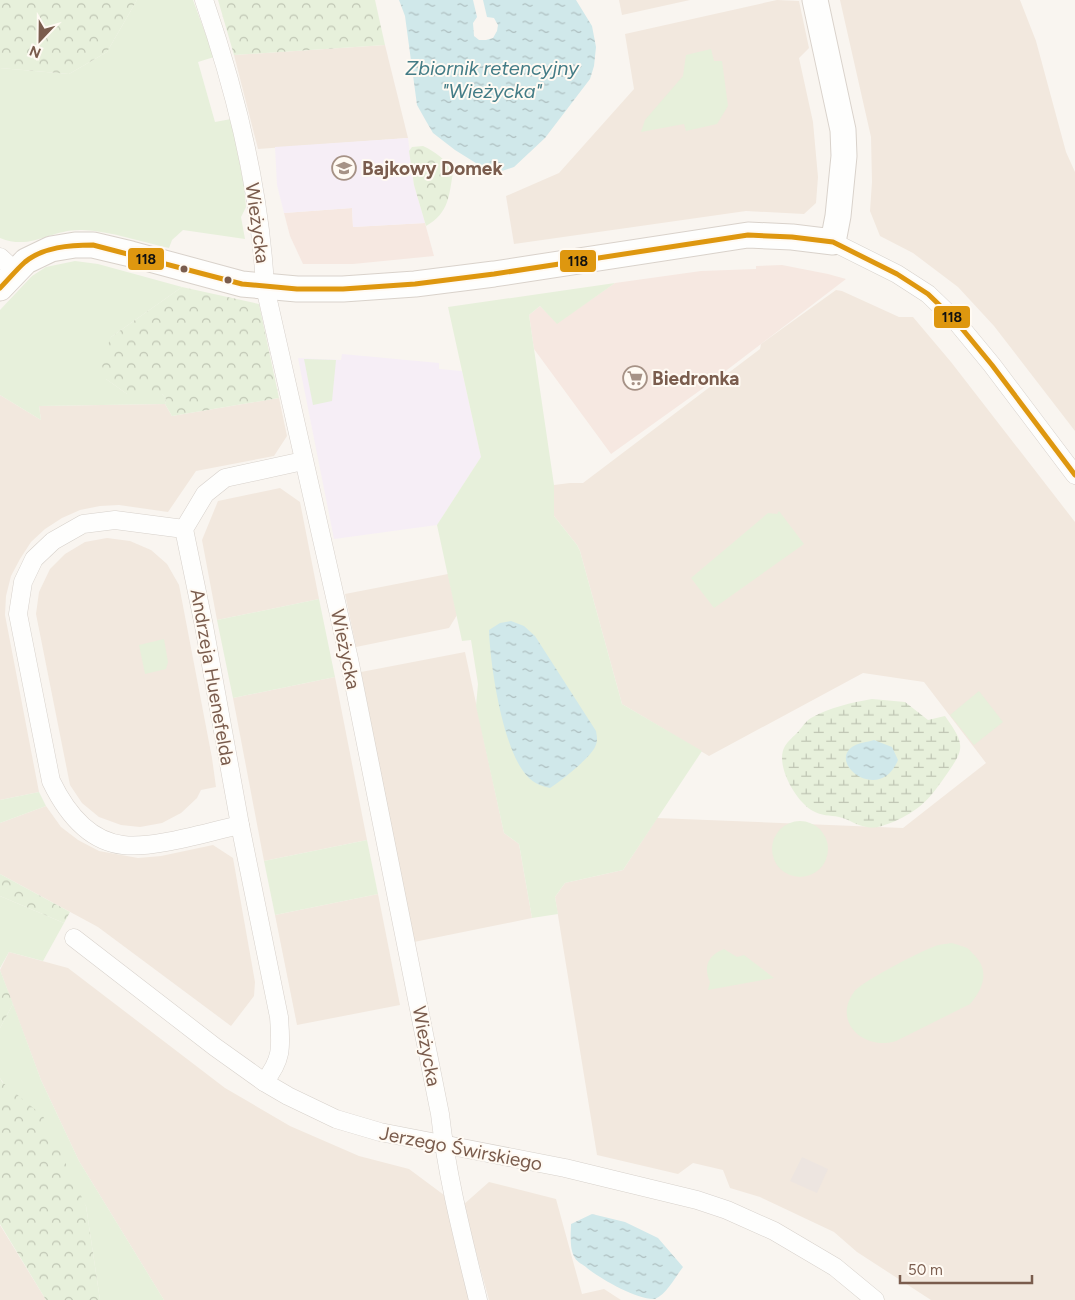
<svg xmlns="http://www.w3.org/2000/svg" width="1075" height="1300" viewBox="0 0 1075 1300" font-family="Figtree,sans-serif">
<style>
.residential{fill:#f2e8de}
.commercial{fill:#f6e8e1}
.industrial{fill:#ede5e0}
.education{fill:#f6eef6}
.green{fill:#e7f0db}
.forest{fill:url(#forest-crowns)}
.wetland{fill:url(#wetland-marsh)}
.water{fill:url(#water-ripples)}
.pier{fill:#f9f5f0}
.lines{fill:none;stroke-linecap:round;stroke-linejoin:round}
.street-casing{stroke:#d7d1cb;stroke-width:19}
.secondary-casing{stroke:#d9d2cb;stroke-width:27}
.street{stroke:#fefefd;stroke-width:18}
.secondary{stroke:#fefefd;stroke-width:25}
.bus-1-casing{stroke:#fffaf3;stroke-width:9}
.bus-1{stroke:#de970f;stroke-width:5}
.bus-dot{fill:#7a5c4d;stroke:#fffaf3;stroke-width:2}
.labels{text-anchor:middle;stroke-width:4;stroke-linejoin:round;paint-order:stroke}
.poi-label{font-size:19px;font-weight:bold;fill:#7a5c4d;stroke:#fffaf3;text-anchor:start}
.street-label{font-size:19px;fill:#7a5c4d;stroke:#fffaf3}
.water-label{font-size:20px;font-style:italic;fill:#437c86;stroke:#fffaf3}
.line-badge{stroke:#fffaf3;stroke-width:2}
.pale-badge-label{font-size:14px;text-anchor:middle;font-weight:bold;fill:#111}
</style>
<defs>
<pattern id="forest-crowns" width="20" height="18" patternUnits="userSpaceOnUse" patternTransform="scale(1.25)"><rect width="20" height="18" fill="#e7f0db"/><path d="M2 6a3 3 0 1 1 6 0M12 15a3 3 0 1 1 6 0" fill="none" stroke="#c0c6b4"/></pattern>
<pattern id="wetland-marsh" width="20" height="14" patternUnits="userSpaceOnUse" patternTransform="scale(1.25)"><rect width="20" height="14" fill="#e7f0db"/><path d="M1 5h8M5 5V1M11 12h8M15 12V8" fill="none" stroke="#c0c6b4"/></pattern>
<pattern id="water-ripples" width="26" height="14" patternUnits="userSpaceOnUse" patternTransform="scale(1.25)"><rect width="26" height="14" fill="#d0e8ea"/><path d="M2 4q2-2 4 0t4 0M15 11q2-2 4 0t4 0" fill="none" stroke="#aebfc0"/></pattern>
</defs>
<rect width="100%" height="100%" fill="#f9f5f0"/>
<g class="residential">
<path d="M619 0H690L622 15Z"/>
<path d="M777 0 799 1 809 48 799 58 813 122 818 177 816 203 804 214 746 211 514 244 506 196 559 173 634 89 625 34Z"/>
<path d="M840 0H1020L1036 41 1066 152 1075 172V431L994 326 958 287 913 253 880 236 870 211 872 182 871 137Z"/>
<path d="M385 45 408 138 258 149 234 55Z"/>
<path d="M836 290 842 291 899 317H913L951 362 1075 522V1300H931L857 1252 834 1232 760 1197 730 1188 723 1170 693 1163 678 1174 597 1155 555 897 565 883 623 870 657 818 903 828 986 763 924 682 863 673 709 756 622 704 580 551 577 545 554 516V485L570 483H583L760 349 761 344Z"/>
<path d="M0 395 41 420 39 406 165 404 172 416 279 398 287 436 274 456 196 471 168 512 119 505 100 506 80 510 62 518 45 529 31 542 20 559 11 576 6 596 5 615 39 792 0 800Z"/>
<path d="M280 488 300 502 319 599 217 620 202 540 218 501Z"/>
<path d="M107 538 130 541 151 550 167 564 179 585 212 758 216 787 201 790 197 798 181 813 162 823 140 827 121 825 99 817 82 803 70 785 36 614 39 592 50 569 65 554 85 542Z"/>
<path d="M448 574 457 615 449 628 356 647 345 594Z"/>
<path d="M465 652 504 833 519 844 532 918 414 942 361 672Z"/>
<path d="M335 677 367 840 264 861 233 698Z"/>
<path d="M46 806 61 827 78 840 99 851 138 858 161 856 213 845 233 858 255 982 254 996 231 1026 98 927 0 874V823Z"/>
<path d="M378 894 400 1005 297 1025 275 915Z"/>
<path d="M9 952 68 968 225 1088 290 1126 359 1156 409 1169 444 1195 470 1300H164L79 1161 41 1080 0 970Z"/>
<path d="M489 1182 556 1199 582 1294 604 1289 621 1300H489L463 1205Z"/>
<path d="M0 1225 46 1300H0Z"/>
</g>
<g class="commercial">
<path d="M352 208 353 227 425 223 434 256 353 264H303L290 236 284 213Z"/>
<path d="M782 265 828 274 846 279 702 389 611 454 534 349 529 315 540 306 557 323 615 283 701 271 756 269V266Z"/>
</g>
<path class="industrial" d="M802 1157 828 1169 817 1193 790 1181Z"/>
<g class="education">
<path d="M408 138 414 185 425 223 353 227 352 208 284 213 277 185 275 147Z"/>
<path d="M342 354 439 363V369L462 371 481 457 437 525 334 539 298 358 341 360Z"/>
</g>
<g class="green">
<path d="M137 0H193L214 57 198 62 215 122 231 119 244 185 246 207 241 217 245 239 183 230 172 240 169 248C141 242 111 231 82 230 50 229 32 251 0 238V68L69 74 107 52Z"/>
<path d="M711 49 714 61H722L728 106 717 124 686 131 684 124 641 132 645 120 683 76 686 55Z"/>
<path d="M75 261 98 264 182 287 111 337 106 379 127 394H162L166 399 165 404 39 406 41 420 0 395V310L32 276 46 267Z"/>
<path d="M615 283 557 324 540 306 529 315 554 485V516L577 545 580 551 622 704 702 751 623 870 565 883 555 897 558 914 532 918 519 844 504 833 476 706 478 684 471 640 462 641 437 525 481 457 448 307Z"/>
<path d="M304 359 336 360 332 401 313 405Z"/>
<path d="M779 511 804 544 714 608 691 578 768 513 777 514Z"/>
<path d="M319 599 335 677 233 698 217 620Z"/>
<path d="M164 639 168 662 166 669 145 674 139 645Z"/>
<path d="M979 691 1003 722 974 745 950 715Z"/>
<path d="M39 792 46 806 0 823V800Z"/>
<circle cx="800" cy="849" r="28"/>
<path d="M367 840 378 894 275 915 264 861Z"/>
<path d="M0 896 64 923 43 961 9 952 0 968Z"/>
<path d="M952 943C957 945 963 946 967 948 970 950 973 954 976 957 990 973 982 990 970 1004L896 1041C864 1051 832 1022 854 992 861 982 919 952 933 947 939 944 946 944 952 943Z"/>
<path d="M724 949 737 957 744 955 774 978 708 990 710 982C703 967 708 955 724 949Z"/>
<path d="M13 1004 41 1080 79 1161 164 1300H100L86 1206 0 1078V1028Z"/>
</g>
<g class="forest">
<path d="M0 0H137L107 52 69 74 0 68Z"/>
<path d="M218 0H375L385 45 234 55Z"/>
<path d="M423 146C436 152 446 160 453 172 449 196 449 213 426 226L414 185 409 151 412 147Z"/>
<path d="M182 287 259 304 279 398 172 416 165 404 166 399 162 394H127L106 379 101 362 111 337Z"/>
<path d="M0 874 70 912 64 923 0 896Z"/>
<path d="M0 970 13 1004 0 1028Z"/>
<path d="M0 1078 2 1082 43 1116 86 1206 100 1300H46L0 1224Z"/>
</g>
<path class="wetland" d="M872 699 905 702 928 720 945 716C966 746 965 748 944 778 928 801 918 811 893 822 884 825 877 829 867 827 857 826 849 819 839 817 830 815 821 816 813 811 796 802 774 764 785 746 788 741 794 736 798 732 802 727 806 721 811 718 830 707 851 703 872 699Z"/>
<g class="water">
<path d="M399 0H576L592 26 596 47 594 66 590 79 545 138 514 167 499 172 479 165 455 150 433 133 426 121 417 105 405 16Z"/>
<path d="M511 621 524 626 535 636 596 731C597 737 598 741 595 747 590 758 561 781 550 788 542 786 535 784 529 778 503 754 490 664 489 630L500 623Z"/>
<path d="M874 740 892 747 898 760C880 804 828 764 852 747 857 743 868 742 874 740Z"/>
<path d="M592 1214 625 1222 658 1238 683 1267C675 1277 667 1294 655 1299 637 1300 601 1279 587 1268 584 1265 577 1262 575 1258 569 1249 571 1233 571 1224Z"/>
</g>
<path class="pier" d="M473 0H483L487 17 494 18 498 25 497 31 493 38 486 40H479L474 36 473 23 477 17Z"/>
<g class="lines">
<g class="street-casing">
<g id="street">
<path d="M204 0C236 92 260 190 265 287L349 659 440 1114C447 1177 463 1238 478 1300"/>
<path d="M833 242 897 274 928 294 954 319 992 365 1075 475"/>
<path d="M0 257 15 271"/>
<path d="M184 529 115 520 83 524 53 541 34 559 23 582 18 614 51 781C65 810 88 841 123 845 154 849 207 832 240 825"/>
<path d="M74 938 215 1047 264 1082 288 1096 336 1119 380 1132 565 1168 697 1200 727 1210 774 1231 835 1267 875 1300"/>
<path d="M264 1082C283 1059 281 1046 279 1017L240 825 204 626 184 529 205 494 225 478 303 461"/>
</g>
</g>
<g class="secondary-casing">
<path id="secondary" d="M0 288 26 261 51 249 75 245H93L131 254 242 284 297 289H343L415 284 494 274 748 235 792 237 833 242 838 216 844 156 843 130 815 0"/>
</g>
<use href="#street" class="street"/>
<use href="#secondary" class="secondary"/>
<g class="bus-1-casing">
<path id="bus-1" d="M0 288C8 280 16 270 25 262 43 247 70 245 93 245L242 284 297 289H343L415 284 494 274 748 235 792 237 833 242 897 274 928 294 954 319 992 365 1075 475"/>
</g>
<use href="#bus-1" class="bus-1"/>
</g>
<defs>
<g id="school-ring" transform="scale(1.25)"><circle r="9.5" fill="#fffaf3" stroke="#a69286" stroke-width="1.5"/><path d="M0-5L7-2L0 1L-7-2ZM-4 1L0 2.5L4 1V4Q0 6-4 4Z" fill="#a69286"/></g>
<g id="supermarket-ring" transform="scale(1.25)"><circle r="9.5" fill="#fffaf3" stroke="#a69286" stroke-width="1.5"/><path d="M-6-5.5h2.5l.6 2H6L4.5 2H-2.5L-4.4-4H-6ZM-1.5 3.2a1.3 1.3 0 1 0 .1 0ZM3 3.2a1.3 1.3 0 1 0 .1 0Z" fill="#a69286"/></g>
</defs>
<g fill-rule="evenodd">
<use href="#school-ring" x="344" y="168"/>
<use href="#supermarket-ring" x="635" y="378"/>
</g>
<g class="bus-dot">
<circle cx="184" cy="269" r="4.5"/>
<circle cx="228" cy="280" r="4.5"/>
</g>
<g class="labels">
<g class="poi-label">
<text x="362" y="175">Bajkowy Domek</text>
<text x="652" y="385">Biedronka</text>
</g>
<g class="street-label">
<text transform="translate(258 223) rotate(82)" y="7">Wieżycka</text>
<text transform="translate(346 649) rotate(78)" y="7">Wieżycka</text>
<text transform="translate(213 677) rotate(80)" y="7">Andrzeja Huenefelda</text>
<text transform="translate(427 1046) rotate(79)" y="7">Wieżycka</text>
<text transform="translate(461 1148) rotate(11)" y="7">Jerzego Świrskiego</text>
</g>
<g class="water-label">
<text x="492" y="75">Zbiornik retencyjny<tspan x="492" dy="23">"Wieżycka"</tspan></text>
</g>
</g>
<g class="line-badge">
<rect x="127" y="247" width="38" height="24" rx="5" fill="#de970f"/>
<rect x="559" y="249" width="38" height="24" rx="5" fill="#de970f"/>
<rect x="933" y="305" width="38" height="24" rx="5" fill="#de970f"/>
</g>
<g class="pale-badge-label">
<text x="146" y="264">118</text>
<text x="578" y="266">118</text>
<text x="952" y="322">118</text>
</g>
<g transform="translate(40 40) rotate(202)" stroke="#fffaf3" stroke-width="4" paint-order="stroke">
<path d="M0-4L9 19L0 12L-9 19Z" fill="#7a5c4d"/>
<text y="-8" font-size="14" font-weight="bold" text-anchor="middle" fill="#7a5c4d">N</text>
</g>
<path d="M900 1275v8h132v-8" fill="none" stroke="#7a5c4d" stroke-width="2.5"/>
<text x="908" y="1275" font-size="15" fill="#7a5c4d" stroke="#fffaf3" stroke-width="4" paint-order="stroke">50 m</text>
</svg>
